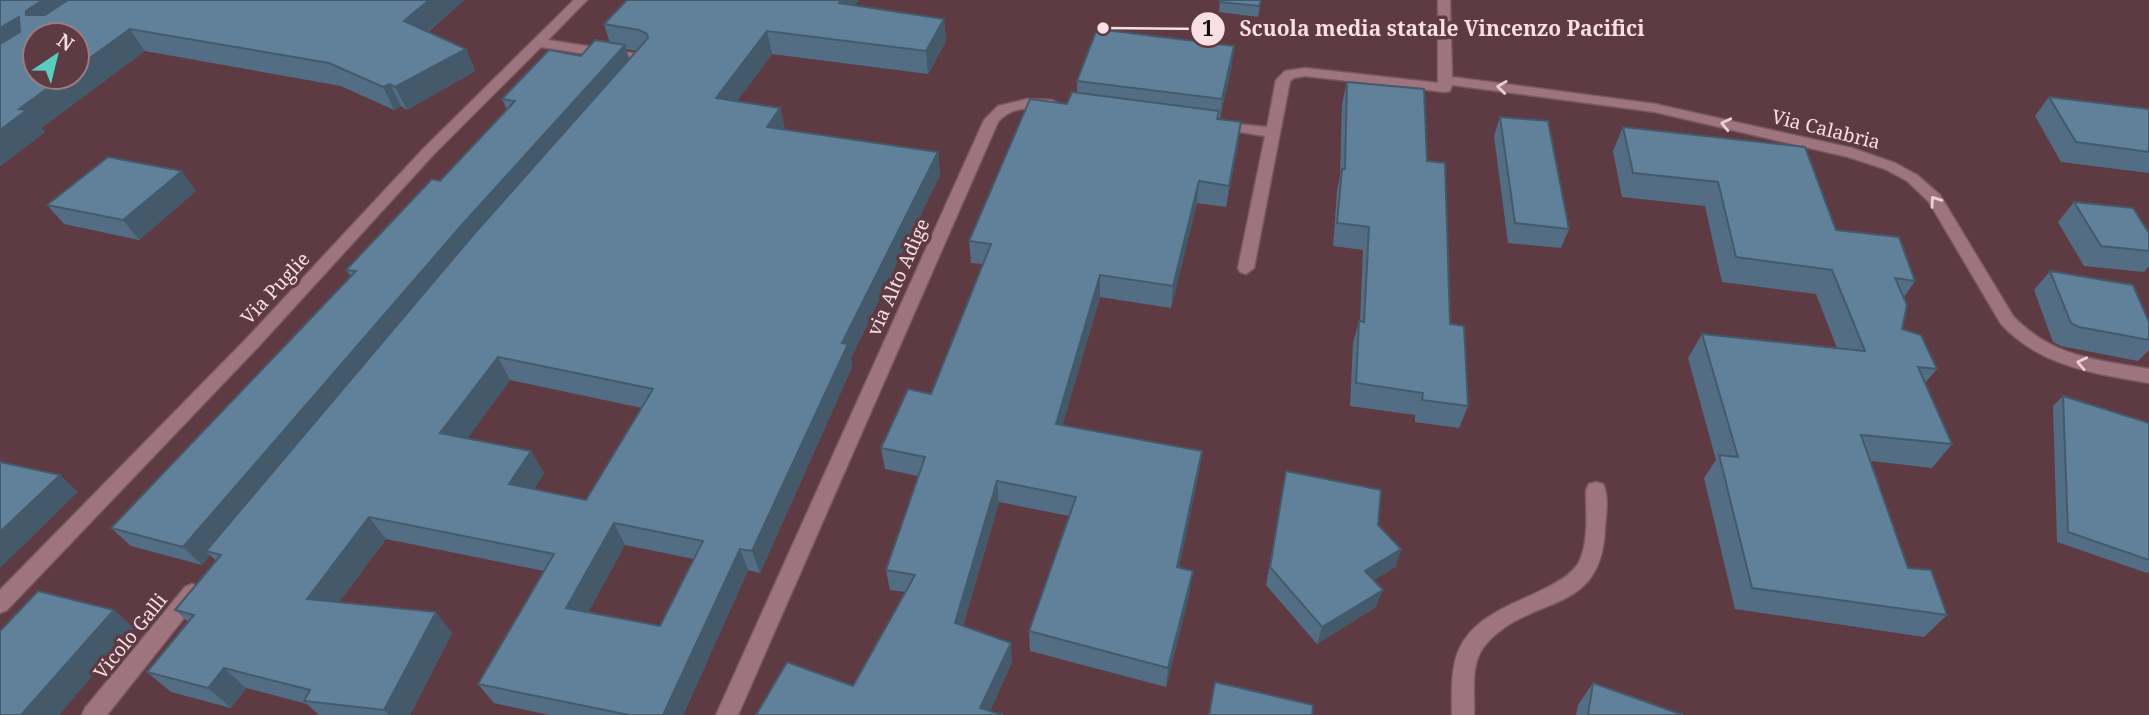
<svg xmlns="http://www.w3.org/2000/svg" width="2149" height="715" viewBox="0 0 2149 715" font-family="'Noto Serif',serif">
<style>
.lines{fill:none;stroke-linecap:round;stroke-linejoin:round}
.street-casing{stroke:#785961;stroke-width:3}
.street{fill:#9e757f;fill-rule:evenodd}
.wall{fill:#536e84;fill-rule:evenodd}
.shaded-wall{fill:#445a6b}
.building{fill:#618099;stroke:#445a6b;stroke-width:2;fill-rule:evenodd}
.oneway{stroke:#eacfd5}
.labels{text-anchor:middle;stroke-width:7;stroke-linejoin:round;paint-order:stroke}
.street-label{font-size:19px;fill:#f7dfe4;stroke:#5e3a43}
.leader{fill:none;stroke:#f7dfe4;stroke-width:2.5}
.callout-dot{fill:#f7dfe4;stroke:#5e3a43;stroke-width:2.5}
.mark-label{font-size:21px;text-anchor:middle;font-weight:bold;fill:#111}
.callout-label{font-size:21px;text-anchor:middle;font-weight:bold;fill:#f7dfe4;stroke:#5e3a43;stroke-width:7;stroke-linejoin:round;paint-order:stroke}
</style>
<rect width="100%" height="100%" fill="#5e3a43"/>
<g class="lines">
<g class="street-casing">
<g id="street">
<path d="M574 0H587L548 40 651 56 653 59 646 68H636L634 65 637 62 541 47 434 154 258 347 7 610 0 613V590L246 339 424 148Z"/>
<path d="M1438 0H1450L1452 77 1655 104 1852 148 1895 163 1917 175 1940 195 2013 316C2052 357 2096 360 2149 369V383C2094 373 2041 367 2001 324L1929 202 1907 181 1885 169 1848 157 1655 112 1452 85 1450 91 1445 92 1305 76 1294 78 1290 81 1254 268 1246 274 1240 272 1238 268 1265 136 1214 128 1212 125 1214 122 1267 127 1276 80 1285 71 1305 68 1438 83Z"/>
<path d="M1027 99 1052 100 1059 104C1044 116 1019 98 998 122L738 715H716L984 120 998 106Z"/>
<path d="M1596 482 1603 484C1609 496 1606 514 1605 527 1602 618 1531 593 1487 643 1469 662 1475 691 1474 715H1452C1452 699 1451 682 1454 667 1462 618 1510 607 1548 587 1560 581 1574 573 1580 560 1589 539 1586 512 1586 490L1589 484Z"/>
<path d="M192 584 199 587 202 593 199 599 107 715H82L85 708 185 587Z"/>
</g>
</g>
<use href="#street" class="street"/>
</g>
<g class="wall">
<path d="M0 0H464L428 32 466 49 475 71 407 110 401 106 394 110 341 86 145 51 41 128 45 132 0 166Z"/>
<path d="M1220 0H1261L1258 17 1219 12Z"/>
<path d="M855 6 944 19 946 41 928 74 772 54 737 101 780 108 785 130 938 152 940 175 851 358 852 367 760 573 748 570 683 715H549L494 703 478 684 544 571 386 539 339 602 452 633 410 715H319L307 704 246 688 231 708 171 692 147 672 188 622 175 610 216 561 210 555 202 565 131 546 111 528 351 277 346 270 440 181 507 110 502 99 581 56 610 43 604 24ZM626 49 637 51 629 59ZM510 380 642 408 586 500 534 489 544 473 467 438ZM625 545 694 559 660 626 588 612Z"/>
<path d="M1232 65 1220 118H1218V119L1241 122 1238 144 1226 207 1197 203 1171 308 1100 297 1062 425 1202 451 1199 472 1179 567 1190 591 1166 687 1030 651 1029 631 1069 516 999 502 963 626 1012 662 990 711 853 686 905 592 890 590 886 570 918 476 885 469 881 448 931 394 983 264 971 263 969 241 1067 104 1077 92V81Z"/>
<path d="M1347 82 1427 161 1450 324 1468 406 1459 428 1415 422V415L1350 406 1353 343 1359 321H1360L1363 250 1333 246 1337 191 1340 176 1342 104Z"/>
<path d="M2049 97 2149 109V173L2061 162 2035 116Z"/>
<path d="M1500 117 1569 229 1561 248 1508 243 1494 136Z"/>
<path d="M1623 127 1836 230 1915 281 1904 297 1902 329 1937 369 1925 383 1952 444 1932 468 1871 461 1908 568 1947 615 1924 637 1735 609 1704 478 1716 460 1688 358 1702 334 1837 348 1816 294 1722 282 1705 206 1622 197 1613 151Z"/>
<path d="M196 191 139 240 64 224 47 205Z"/>
<path d="M2074 202 2149 251V266L2144 272 2084 266 2058 222Z"/>
<path d="M2050 271 2149 322V350L2138 361 2061 346 2053 342 2034 290Z"/>
<path d="M2063 396 2149 423V572L2147 573 2057 542 2053 406Z"/>
<path d="M1286 471 1378 525 1401 549 1395 567 1374 580 1376 607 1317 644 1266 585Z"/>
<path d="M1593 683 1683 715H1576L1578 705Z"/>
</g>
<g class="shaded-wall">
<path d="M43 0H90L43 33 26 15V11Z"/>
<path d="M429 0H464L414 43 404 21Z"/>
<path d="M841 0H859L843 26 839 3Z"/>
<path d="M19 17 35 39 0 60V28Z"/>
<path d="M944 19 946 41 928 74 926 51Z"/>
<path d="M130 29 145 51 41 128 45 132 0 166V130L19 109 63 77H77V67Z"/>
<path d="M767 31 772 54 722 121 716 98Z"/>
<path d="M625 45 631 64 206 551 210 555 202 565 183 547 460 227Z"/>
<path d="M1234 46 1232 65 1220 118 1222 99Z"/>
<path d="M466 49 475 71 407 110 395 87Z"/>
<path d="M390 84 401 106 394 110 383 87Z"/>
<path d="M780 108 785 131 767 127Z"/>
<path d="M1241 122 1238 144 1226 207 1229 186Z"/>
<path d="M938 152 940 175 851 358 852 367 760 573 752 551 842 343Z"/>
<path d="M182 171 196 191 139 240 123 220Z"/>
<path d="M1199 181 1197 203 1171 308 1173 286Z"/>
<path d="M1100 275V297L1057 445 1056 424Z"/>
<path d="M498 357 510 380 455 456 440 433Z"/>
<path d="M531 451 544 473 523 506 509 484Z"/>
<path d="M1202 451 1199 472 1175 587 1177 567Z"/>
<path d="M60 475 78 492 0 568V532Z"/>
<path d="M997 481 999 502 958 643 955 623Z"/>
<path d="M369 517 386 539 326 620 307 599Z"/>
<path d="M614 523 625 545 579 629 566 608Z"/>
<path d="M740 549 748 570 683 715H663Z"/>
<path d="M1401 549 1395 567 1359 589 1365 571Z"/>
<path d="M1193 571 1190 591 1166 687 1168 668Z"/>
<path d="M1383 590 1376 607 1317 644 1322 627Z"/>
<path d="M114 610 134 628 59 715H21Z"/>
<path d="M436 612 452 633 410 715H389L384 710Z"/>
<path d="M1011 643 1012 662 988 715 980 708Z"/>
<path d="M224 668 246 688 231 708 208 688Z"/>
</g>
<g class="building">
<path d="M0 0H43L26 11V15H45L68 0H429L404 21 466 49 395 87 390 84 383 87 329 63 130 29 77 67V35H35V77H63L19 109 27 110 0 130V44L20 32 19 17 0 28Z"/>
<path d="M627 0H841L839 3 944 19 926 51 767 31 716 98 780 108 767 127 938 152 842 343 848 344 752 551 740 549 663 715H629L478 684 554 554 369 517 307 599 436 612 384 710 304 701 310 690 224 668 208 688 147 672 194 615 175 610 221 555 206 551 474 234 648 38 647 34 639 30 604 24ZM498 357 653 389 586 500 509 484 531 451 440 433ZM614 523 703 541 660 626 566 608Z"/>
<path d="M1220 0H1261L1259 6 1220 2Z"/>
<path d="M1097 29 1234 46 1222 99 1077 81Z"/>
<path d="M595 40 625 45 460 227 183 547 111 528 356 271 346 270 432 179 440 181 515 101 502 99 549 50 581 56Z"/>
<path d="M1347 82 1424 89 1427 161 1445 163 1450 324 1464 326 1468 406 1422 400 1423 393 1356 383 1359 321 1364 322 1369 227 1337 223 1342 169H1345Z"/>
<path d="M1072 92 1219 111 1217 119 1241 122 1229 186 1199 181 1173 286 1100 275 1056 424 1202 451 1177 567 1193 571 1168 668 1029 631 1076 497 997 481 955 623 1011 643 980 708 1003 715H756L787 662 853 686 915 575 886 570 925 457 881 448 908 389 931 394 991 244 969 241 1030 99 1067 104Z"/>
<path d="M2049 97 2149 109V152L2076 142Z"/>
<path d="M1500 117 1548 121 1569 229 1515 223Z"/>
<path d="M1623 127 1805 147 1836 230 1899 237 1915 281 1895 278 1907 305 1902 329 1921 335 1937 369 1918 367 1952 444 1861 435 1908 568 1931 570 1947 615 1752 588 1719 455 1738 457 1702 334 1865 351 1832 270 1736 257 1718 182 1633 173Z"/>
<path d="M108 157 182 171 123 220 47 205Z"/>
<path d="M2074 202 2133 208 2149 233V251L2101 246Z"/>
<path d="M2050 271 2133 285 2149 322V340L2079 327 2071 323Z"/>
<path d="M2063 396 2149 423V560L2068 532Z"/>
<path d="M0 462 60 475 0 532Z"/>
<path d="M1286 471 1381 490 1378 525 1401 549 1365 571 1383 590 1322 627 1270 567Z"/>
<path d="M38 591 114 610 21 715H0V631Z"/>
<path d="M1215 682 1313 705 1312 715H1209Z"/>
<path d="M1593 683 1683 715H1588Z"/>
</g>
<defs><path id="oneway-chevron" d="M-2-3.5L2.5 0L-2 3.5" fill="none" stroke-width="1.6" stroke-linecap="round" stroke-linejoin="round" transform="scale(1.75)"/></defs>
<g class="oneway">
<use href="#oneway-chevron" transform="translate(1502 87) rotate(-173)"/>
<use href="#oneway-chevron" transform="translate(1726 124) rotate(-167)"/>
<use href="#oneway-chevron" transform="translate(1935 201) rotate(-125)"/>
<use href="#oneway-chevron" transform="translate(2082 363) rotate(-168)"/>
</g>
<g class="labels">
<g class="street-label">
<text transform="translate(1826 129) rotate(14)" y="7">Via Calabria</text>
<text transform="translate(898 277) rotate(-66)" y="7">via Alto Adige</text>
<text transform="translate(275 288) rotate(-47)" y="7">Via Puglie</text>
<text transform="translate(130 636) rotate(-51)" y="7">Vicolo Galli</text>
</g>
</g>
<path class="leader" d="M1103 28L1208 29"/>
<g class="callout-dot">
<circle cx="1103" cy="28" r="7"/>
<circle cx="1208" cy="29" r="18"/>
</g>
<g class="mark-label">
<text x="1208" y="36">1</text>
</g>
<g class="callout-label">
<text x="1442" y="36">Scuola media statale Vincenzo Pacifici</text>
</g>
<g transform="translate(56 56) rotate(35)"><circle r="33" fill="#5e3a43" stroke="#9b7c83" stroke-width="2"/>
<path d="M0-5L12 26L0 18L-12 26Z" fill="#59cebf"/>
<text y="-10" font-size="19" font-weight="bold" text-anchor="middle" fill="#f7dfe4">N</text>
</g>
</svg>
